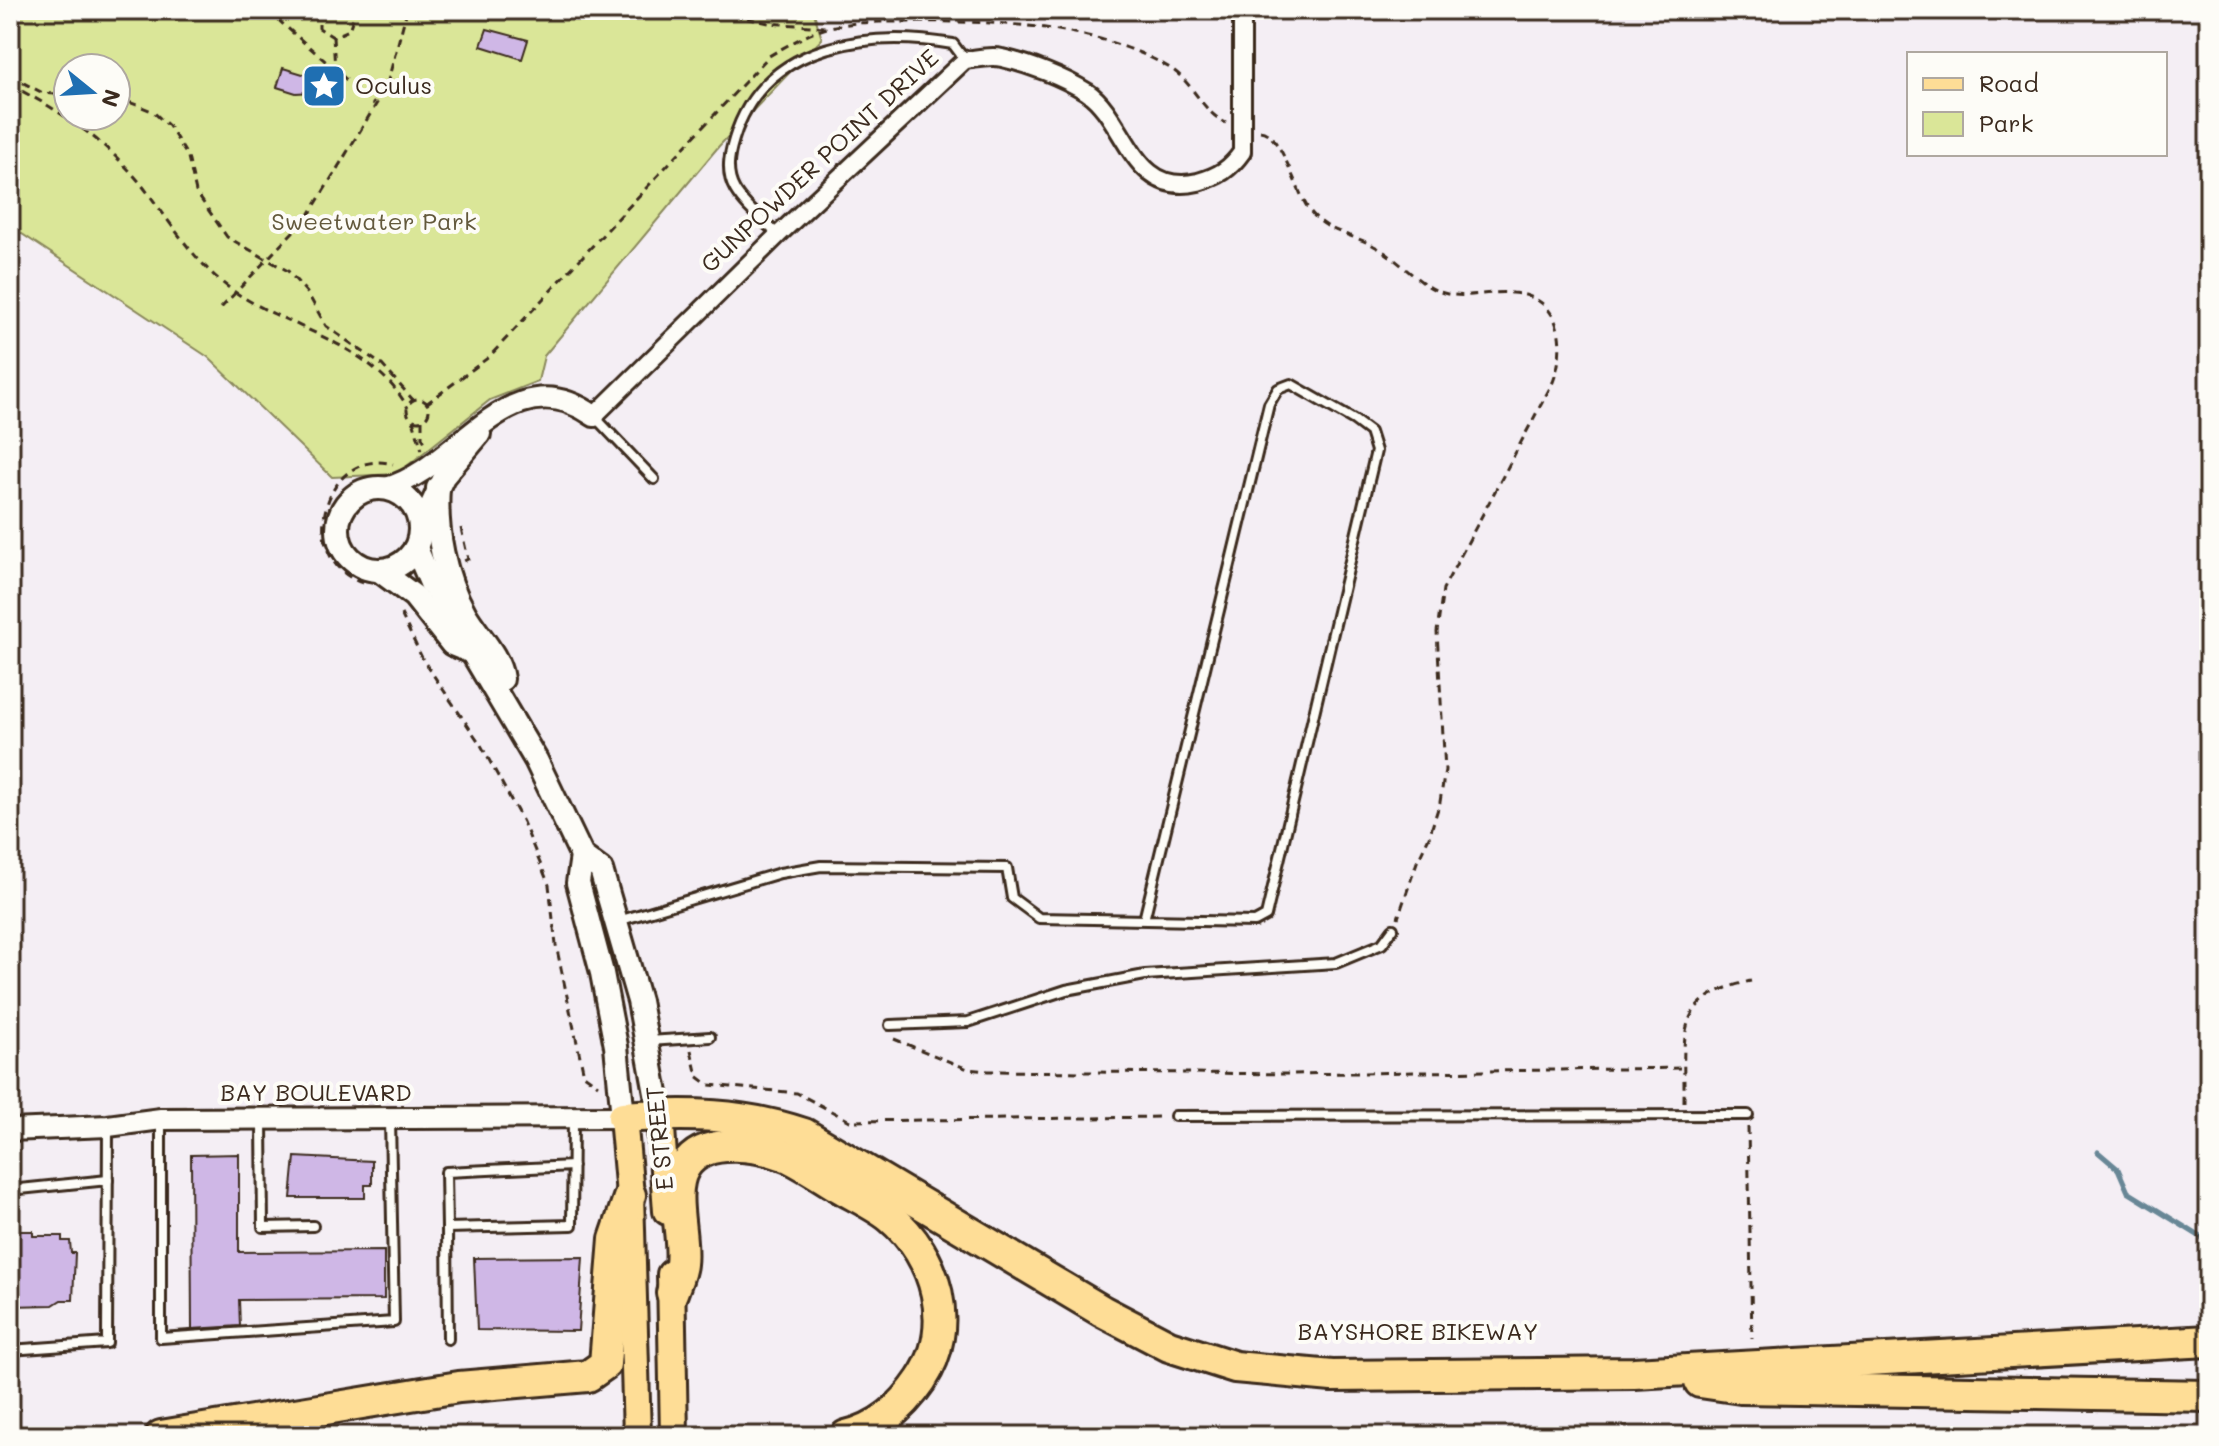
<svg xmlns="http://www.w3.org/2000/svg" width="2219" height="1446" viewBox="0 0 2219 1446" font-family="Mali,sans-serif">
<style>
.green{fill:#dae698;stroke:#8a885b;stroke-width:2;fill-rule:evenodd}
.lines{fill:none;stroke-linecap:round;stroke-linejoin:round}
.stream{stroke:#688796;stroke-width:5}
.building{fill:#cfb7e6;stroke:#3b2a1e;stroke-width:2}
.service-casing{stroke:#3b2a1e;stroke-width:14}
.minor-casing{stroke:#3b2a1e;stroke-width:22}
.tertiary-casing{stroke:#3b2a1e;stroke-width:26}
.secondary-casing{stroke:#3b2a1e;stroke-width:28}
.primary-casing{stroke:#3b2a1e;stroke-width:32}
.motorway-casing{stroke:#3b2a1e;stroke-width:36}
.path{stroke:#3b2a1e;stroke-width:3;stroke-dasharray:8 6;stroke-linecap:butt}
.service{stroke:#fdfcf7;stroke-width:8}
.minor{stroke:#fdfcf7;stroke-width:16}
.tertiary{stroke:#fdfcf7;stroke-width:20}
.secondary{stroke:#fdfcf7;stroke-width:22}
.primary{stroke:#fedd96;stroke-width:26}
.motorway{stroke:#fedd96;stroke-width:30}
.labels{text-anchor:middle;stroke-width:8;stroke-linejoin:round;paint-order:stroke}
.poi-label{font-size:24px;fill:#3b2a1e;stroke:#fdfcf7;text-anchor:start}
.street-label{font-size:24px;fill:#3b2a1e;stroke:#fdfcf7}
.park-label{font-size:24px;fill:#63593c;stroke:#fdfcf7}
</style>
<rect width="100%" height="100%" fill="#f4eef4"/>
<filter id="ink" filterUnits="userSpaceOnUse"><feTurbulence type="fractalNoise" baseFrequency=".0125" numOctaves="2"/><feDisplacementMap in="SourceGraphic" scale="16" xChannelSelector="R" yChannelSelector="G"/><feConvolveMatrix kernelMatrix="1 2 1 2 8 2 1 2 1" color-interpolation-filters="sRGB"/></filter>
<g filter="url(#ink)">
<path class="green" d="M10 10H813L822 39 719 146 544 356 538 381 490 400 397 474 332 477 208 357 10 226ZM68 68H116V116H68Z"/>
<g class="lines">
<path class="stream" d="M2098 1152 2118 1169 2128 1192 2209 1242"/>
</g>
<g class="building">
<path d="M487 29 528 40 522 59 481 46Z"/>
<path d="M283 68 313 77 316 87 312 92 296 93 277 87Z"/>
<path d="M239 1154V1252L384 1251V1299L239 1300 240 1326 192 1329 191 1155Z"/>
<path d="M295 1157 372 1161V1185H365V1198H291Z"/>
<path d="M10 1231H33V1236H62V1241H70L71 1253H75L73 1300H61L53 1305 10 1306Z"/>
<path d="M583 1257 578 1331 477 1330 474 1258Z"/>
</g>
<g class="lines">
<g class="service-casing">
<g id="service">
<path d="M778 235C764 221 745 207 735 190 724 171 730 150 737 130 769 42 871 30 953 44L965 60"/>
<path d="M594 416 654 479"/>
<path d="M618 921 780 873 821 866 1007 868 1012 898 1039 918 1255 922 1266 916 1376 451 1370 432 1354 420 1291 384 1278 389 1269 404 1144 920"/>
<path d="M890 1025 968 1022 1066 990 1145 975 1336 963 1382 944 1393 929"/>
<path d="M649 1041 710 1037"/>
<path d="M1175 1116 1748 1115"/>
<path d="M262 1120 263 1227 313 1226"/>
<path d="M161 1121V1338L394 1322 390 1120"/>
<path d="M573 1166 446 1172 447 1228 572 1225 573 1120"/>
<path d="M10 1190 108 1180"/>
<path d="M447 1228 448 1339"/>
<path d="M10 1350 107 1343 108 1127"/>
</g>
</g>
<g class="minor-casing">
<path id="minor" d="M594 416 778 235 965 60C976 59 991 55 1002 58 1029 64 1063 77 1087 92 1126 118 1132 198 1198 182 1219 176 1230 169 1242 152V10"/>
</g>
<g class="tertiary-casing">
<g id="tertiary">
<path d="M386 488C459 469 510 355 594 416"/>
<path d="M421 526 444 477 480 434"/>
<path d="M10 1130 108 1126 161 1119 623 1117"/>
</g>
</g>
<g class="secondary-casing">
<g id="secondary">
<circle cx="379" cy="529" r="41"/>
<path d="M438 488C435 530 444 577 465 614 477 635 499 655 502 679"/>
<path d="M416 548 431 583 464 626 472 652 536 760 582 856 601 870 639 1001 660 1115"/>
<path d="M380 571 414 596 452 644 472 652"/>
<path d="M582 856 578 883 602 973 616 1046 623 1117"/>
</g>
</g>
<g class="primary-casing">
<g id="primary">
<path d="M660 1115 667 1211"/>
<path d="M623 1117 630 1195 637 1436"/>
<path d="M671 1274 674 1436"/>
</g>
</g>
<g class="motorway-casing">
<g id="motorway">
<path d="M623 1117C689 1113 741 1113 804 1134L1102 1311 1169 1346 1235 1367 1332 1376 1634 1373 2209 1341"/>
<path d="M672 1293C675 1284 680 1274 681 1264 685 1236 669 1194 684 1168 704 1134 763 1146 791 1158 807 1166 823 1177 838 1186 855 1196 875 1205 890 1217 937 1256 957 1327 921 1380 902 1408 879 1428 846 1436"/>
<path d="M1700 1382 1741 1388 2209 1396"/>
<path d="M161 1436 459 1387 588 1376 605 1364 615 1239 630 1195"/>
</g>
</g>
<g class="path">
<path d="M155 10 168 15 206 10"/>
<path d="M267 10 374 104"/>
<path d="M319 10V28L333 37 349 30 353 18 350 10"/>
<path d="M706 10 769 23 825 27"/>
<path d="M333 37 335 69"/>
<path d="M10 76 43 93 68 95"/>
<path d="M10 85C60 110 105 140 141 184 171 222 196 267 238 294 295 331 371 343 408 408"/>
<path d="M316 87 341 75"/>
<path d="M116 97 152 111 169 126 188 157 196 192 227 237 288 271 308 294 326 326 382 365 414 401"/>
<path d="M1260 131C1282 133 1296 193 1310 211 1327 233 1352 234 1374 246 1394 256 1409 274 1428 286 1456 304 1482 290 1512 293 1562 296 1567 345 1553 382L1443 589 1437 632 1445 770 1440 802 1429 837 1417 862 1398 918"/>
<path d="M221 308 309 215 386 88 407 10"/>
<circle cx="418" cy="410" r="11"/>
<path d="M426 404 489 357 769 56C788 45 808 33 830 27 857 21 887 22 915 22 999 21 1095 24 1170 68 1193 82 1201 111 1226 123"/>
<path d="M413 420 422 450"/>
<path d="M422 420V437L427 446"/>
<path d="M461 528 468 559 464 561"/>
<path d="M363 583C294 561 323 446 393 464"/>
<path d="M401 614 423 660 481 745 523 822 549 885 556 945 584 1075 598 1085"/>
<path d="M894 1039 968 1069 988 1071 1291 1074 1684 1068"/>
<path d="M691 1050 697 1076 709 1085 797 1093 850 1121 1164 1117"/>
<path d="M1684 1102C1685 1034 1672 998 1751 981"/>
<path d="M1748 1127 1752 1339"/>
</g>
<use href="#service" class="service"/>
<use href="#minor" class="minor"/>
<use href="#tertiary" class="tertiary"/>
<use href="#secondary" class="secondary"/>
<use href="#primary" class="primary"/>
<use href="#motorway" class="motorway"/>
</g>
</g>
<defs>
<g id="sight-square" transform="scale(2.3)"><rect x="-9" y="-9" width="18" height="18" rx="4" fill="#1f6fb2" stroke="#fdfcf7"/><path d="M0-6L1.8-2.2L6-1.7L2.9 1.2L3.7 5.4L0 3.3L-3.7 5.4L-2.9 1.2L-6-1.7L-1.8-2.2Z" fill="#fff"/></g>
</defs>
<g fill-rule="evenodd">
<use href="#sight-square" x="324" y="86"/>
</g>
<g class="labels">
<g class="poi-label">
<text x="355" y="94">Oculus</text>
</g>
<g class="street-label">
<text transform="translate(820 161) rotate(-43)" y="8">GUNPOWDER POINT DRIVE</text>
<text x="316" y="1101">BAY BOULEVARD</text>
<text transform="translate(660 1138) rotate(-96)" y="8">E STREET</text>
<text x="1418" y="1340">BAYSHORE BIKEWAY</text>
</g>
<g class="park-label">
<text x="374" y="230">Sweetwater Park</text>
</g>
</g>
<rect width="2219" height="1446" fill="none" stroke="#fdfcf7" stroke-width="40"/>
<rect x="20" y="20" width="2179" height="1406" fill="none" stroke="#3b2a1e" stroke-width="3" filter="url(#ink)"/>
<rect x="1907" y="52" width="260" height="104" fill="#fdfcf7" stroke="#afa8a0" stroke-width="2"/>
<rect x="1923" y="78" width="40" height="12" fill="#fedd96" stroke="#afa8a0" stroke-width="2"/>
<text x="1979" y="92" font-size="24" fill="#3b2a1e">Road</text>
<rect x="1923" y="112" width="40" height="24" fill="#dae698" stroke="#afa8a0" stroke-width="2"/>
<text x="1979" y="132" font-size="24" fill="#3b2a1e">Park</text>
<g transform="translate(92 92) rotate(108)"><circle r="38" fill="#fdfcf7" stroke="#afa8a0" stroke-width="2"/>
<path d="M0-6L14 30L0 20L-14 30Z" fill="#1f6fb2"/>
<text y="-12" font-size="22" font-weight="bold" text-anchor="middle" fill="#3b2a1e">N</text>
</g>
</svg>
